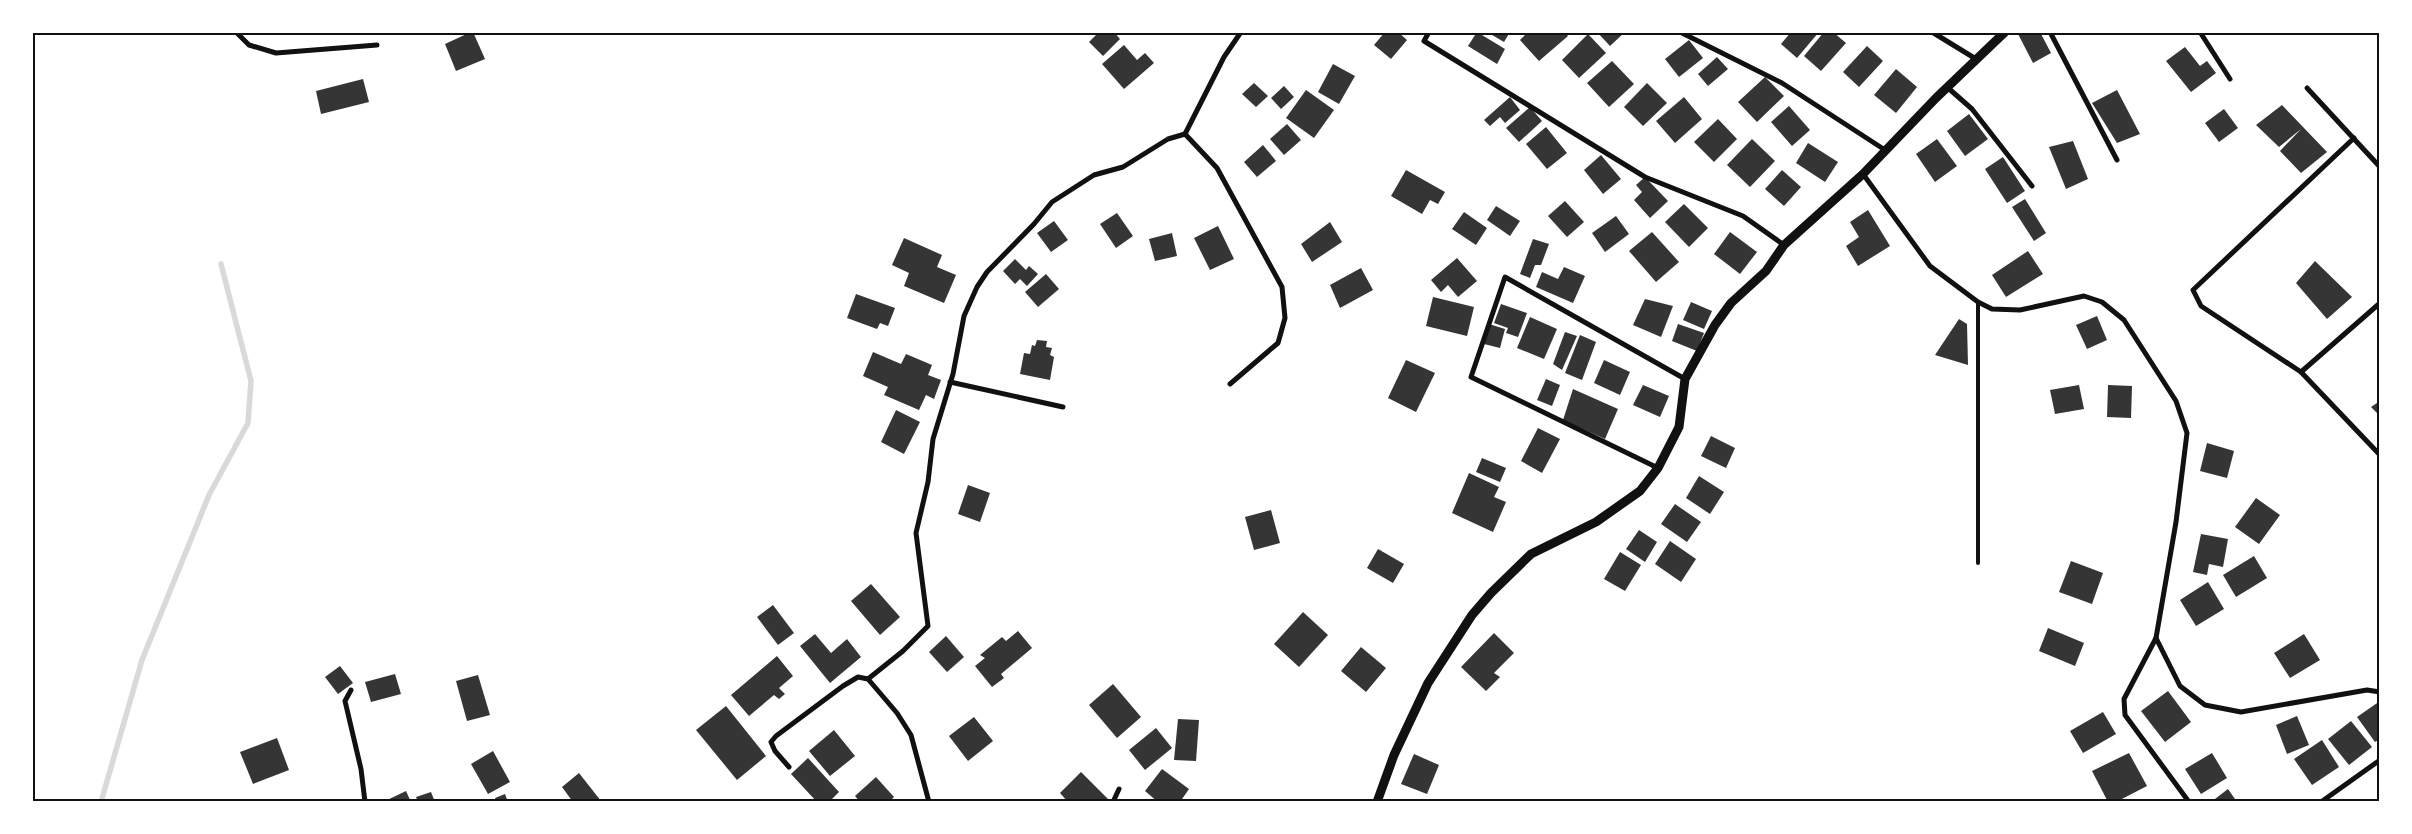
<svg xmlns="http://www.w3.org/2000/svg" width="2412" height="834" viewBox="0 0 2412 834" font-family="'Work Sans',sans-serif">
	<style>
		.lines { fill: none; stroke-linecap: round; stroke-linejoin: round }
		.stream { stroke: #d9d9d9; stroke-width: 5.5 }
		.building { fill: #353535 }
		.service { stroke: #111; stroke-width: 4 }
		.minor { stroke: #111; stroke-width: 5 }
		.tertiary { stroke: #111; stroke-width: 9 }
		.neatline { fill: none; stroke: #111; stroke-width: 2 }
	</style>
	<rect width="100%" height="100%" fill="#fff"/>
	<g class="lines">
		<polyline class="stream" points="101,802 142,660 209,495 248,423 251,381 221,264"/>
	</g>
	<g class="building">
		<polygon points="471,32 473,32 485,59 456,71 445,44"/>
		<polygon points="1099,32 1114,32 1120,39 1103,56 1089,42"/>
		<polygon points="1385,32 1398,32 1407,40 1391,59 1374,45"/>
		<polygon points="1477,32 1505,49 1497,64 1468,46"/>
		<polygon points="1487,32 1510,32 1504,42"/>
		<polygon points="1528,32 1565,32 1568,36 1539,61 1520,40"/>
		<polygon points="1597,32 1625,32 1610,46"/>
		<polygon points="1791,32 1819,32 1797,58 1781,44"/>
		<polygon points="1824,32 1833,32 1846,43 1821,71 1804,56"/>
		<polygon points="2017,32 2040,32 2051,53 2033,63"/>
		<polygon points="1588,34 1606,53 1579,78 1562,60"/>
		<polygon points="1689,40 1703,58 1679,77 1665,59"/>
		<polygon points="1124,45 1137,60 1145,53 1154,63 1124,89 1102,64"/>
		<polygon points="1867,46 1883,61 1859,87 1843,72"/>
		<polygon points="2185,47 2200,66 2207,61 2216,73 2191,92 2166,61"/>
		<polygon points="1717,57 1728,69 1708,86 1698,74"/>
		<polygon points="1612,61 1634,84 1609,107 1587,83"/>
		<polygon points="1333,64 1355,76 1339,104 1318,92"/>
		<polygon points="1896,69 1917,87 1896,113 1874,95"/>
		<polygon points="1765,77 1784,96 1757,122 1738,102"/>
		<polygon points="363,79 369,102 321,114 316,91"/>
		<polygon points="1254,83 1268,96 1256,107 1242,94"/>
		<polygon points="1647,83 1667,103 1643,126 1624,107"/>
		<polygon points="1284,86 1294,97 1281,109 1271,98"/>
		<polygon points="1306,90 1334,110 1314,138 1286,118"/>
		<polygon points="2117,90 2140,134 2117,143 2092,103"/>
		<polygon points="1510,97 1520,110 1505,123 1500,117 1490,126 1484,120"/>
		<polygon points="1684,97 1702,119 1675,143 1656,121"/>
		<polygon points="2282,105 2327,152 2301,173 2280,151 2301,129 2279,147 2256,125"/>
		<polygon points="1789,106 1810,130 1792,146 1771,122"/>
		<polygon points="1530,107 1542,121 1519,142 1506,128"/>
		<polygon points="2224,109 2238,128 2219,142 2205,123"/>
		<polygon points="1969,114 1988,139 1965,156 1947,131"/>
		<polygon points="1718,119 1737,139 1714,162 1694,142"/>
		<polygon points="1287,124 1301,140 1284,155 1270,139"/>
		<polygon points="1546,127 1567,153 1547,169 1526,144"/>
		<polygon points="1752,139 1775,161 1750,187 1727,165"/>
		<polygon points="1937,139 1957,166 1935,182 1916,154"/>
		<polygon points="2073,141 2088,179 2066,189 2049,147"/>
		<polygon points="1808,143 1838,162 1825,182 1796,163"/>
		<polygon points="1263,145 1276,161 1257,177 1244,162"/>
		<polygon points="1601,155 1621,179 1603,194 1584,170"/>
		<polygon points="2003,157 2025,191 2007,203 1985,169"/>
		<polygon points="1406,170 1445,192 1438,204 1430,200 1422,214 1391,196"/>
		<polygon points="1782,170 1801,187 1784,206 1765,189"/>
		<polygon points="1645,177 1668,201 1650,218 1634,200 1642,192 1636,185"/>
		<polygon points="2025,199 2046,233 2034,241 2012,207"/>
		<polygon points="1565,201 1584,222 1567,237 1548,216"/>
		<polygon points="1684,204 1708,228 1689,247 1665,222"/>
		<polygon points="1496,206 1520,221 1510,236 1487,220"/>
		<polygon points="1868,210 1890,246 1858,266 1846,246 1859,237 1850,222"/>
		<polygon points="1464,212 1487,228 1476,245 1452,229"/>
		<polygon points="1117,213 1133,236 1116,248 1100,224"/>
		<polygon points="1616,216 1629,234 1605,252 1592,233"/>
		<polygon points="1054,221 1068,240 1051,252 1037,233"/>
		<polygon points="1330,222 1342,242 1312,262 1301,244"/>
		<polygon points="1218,226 1234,259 1210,270 1194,238"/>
		<polygon points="1652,232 1679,262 1656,282 1629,251"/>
		<polygon points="1730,232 1757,252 1740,274 1714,254"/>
		<polygon points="1172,233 1177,256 1155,261 1149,239"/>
		<polygon points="904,238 942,255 937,267 956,275 944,303 904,286 909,273 892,265"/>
		<polygon points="1533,239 1549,244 1541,265 1535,265 1530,278 1520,274"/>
		<polygon points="2028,251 2043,274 2006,297 1992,275"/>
		<polygon points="1457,258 1477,281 1458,297 1448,285 1441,292 1431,280"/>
		<polygon points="1015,259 1026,270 1029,266 1038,274 1027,286 1020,279 1015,284 1003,271"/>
		<polygon points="2315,261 2352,297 2327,319 2296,283"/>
		<polygon points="1564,267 1585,276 1573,303 1536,287 1542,272 1558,279"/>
		<polygon points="1361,268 1373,290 1340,308 1330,285"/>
		<polygon points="1046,274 1059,289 1038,307 1025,292"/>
		<polygon points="856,294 895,308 888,326 880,323 877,329 847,318"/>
		<polygon points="1433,297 1474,307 1467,336 1426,326"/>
		<polygon points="1645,299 1673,306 1661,337 1633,325"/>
		<polygon points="1691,302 1712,311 1704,329 1683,320"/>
		<polygon points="1501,304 1527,313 1518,337 1506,333 1508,328 1494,323"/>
		<polygon points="2097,316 2107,340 2087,349 2076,325"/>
		<polygon points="1530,317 1557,329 1544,359 1517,348"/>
		<polygon points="1959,319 1967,324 1968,365 1935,355"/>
		<polygon points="1489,324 1505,329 1500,348 1484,344"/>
		<polygon points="1678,324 1704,333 1697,351 1672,341"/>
		<polygon points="1565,332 1577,336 1562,370 1553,364"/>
		<polygon points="1580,335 1596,342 1582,380 1565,373"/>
		<polygon points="1037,340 1047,341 1046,347 1052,348 1050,355 1054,357 1050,380 1020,374 1024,353 1030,354 1032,345 1035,346"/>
		<polygon points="873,352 901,364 906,354 932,365 928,375 941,380 934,399 926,395 919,410 884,395 888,387 863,376"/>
		<polygon points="1406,360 1435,373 1416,412 1388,398"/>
		<polygon points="1604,360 1630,372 1620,395 1594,383"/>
		<polygon points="1546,379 1560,385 1552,406 1537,400"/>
		<polygon points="1643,385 1669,396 1660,417 1633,405"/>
		<polygon points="2079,385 2084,409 2055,414 2050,390"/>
		<polygon points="2108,385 2132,386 2131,418 2107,417"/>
		<polygon points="1573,389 1618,409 1605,439 1563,420"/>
		<polygon points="2380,401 2380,416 2371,407"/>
		<polygon points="896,410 920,422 904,454 881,442"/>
		<polygon points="1538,428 1560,439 1542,473 1521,461"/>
		<polygon points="1711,436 1735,448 1726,468 1701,456"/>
		<polygon points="2207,443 2234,451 2227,478 2200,471"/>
		<polygon points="1482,458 1506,468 1500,482 1476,472"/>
		<polygon points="1469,473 1499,487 1494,497 1506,502 1493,532 1452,513"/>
		<polygon points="1699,476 1724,492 1710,514 1686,498"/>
		<polygon points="968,485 990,493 980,522 958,514"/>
		<polygon points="2256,498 2280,515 2259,544 2235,527"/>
		<polygon points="1675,504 1701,522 1687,542 1661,524"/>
		<polygon points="1271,510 1280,543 1254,550 1245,517"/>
		<polygon points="1639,530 1657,542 1645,562 1626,549"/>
		<polygon points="2201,534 2228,539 2223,567 2209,564 2207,575 2193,572"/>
		<polygon points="1670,541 1696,559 1681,582 1655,564"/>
		<polygon points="1378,549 1404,564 1393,583 1367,568"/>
		<polygon points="1620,552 1641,565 1625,591 1604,579"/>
		<polygon points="2254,556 2267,578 2236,597 2223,575"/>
		<polygon points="2071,561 2103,573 2092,604 2059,592"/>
		<polygon points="2208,582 2224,609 2196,626 2180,600"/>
		<polygon points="871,584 900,617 880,635 851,601"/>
		<polygon points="773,605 794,633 778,645 757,617"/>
		<polygon points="1303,612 1328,635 1299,667 1274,644"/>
		<polygon points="2048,628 2084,643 2075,666 2039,651"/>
		<polygon points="1018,631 1032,648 1001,674 1004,678 992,687 975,666 985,658 980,655 1002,637 1006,641"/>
		<polygon points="1494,633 1514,653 1494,673 1500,677 1486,691 1461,667"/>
		<polygon points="815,634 831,653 847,639 861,657 830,683 800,646"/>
		<polygon points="2304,634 2320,660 2290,678 2274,653"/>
		<polygon points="946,636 964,657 947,672 929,652"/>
		<polygon points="1361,647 1386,668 1366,692 1341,671"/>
		<polygon points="777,656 793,676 779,688 785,694 779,699 774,695 749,716 731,695"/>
		<polygon points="340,666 353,683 338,694 325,677"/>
		<polygon points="395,674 401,694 371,702 365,682"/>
		<polygon points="478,675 490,715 467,721 456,681"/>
		<polygon points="1113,684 1141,717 1117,738 1089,705"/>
		<polygon points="2168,691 2191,722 2165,742 2141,711"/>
		<polygon points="2380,701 2380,739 2375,742 2357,717"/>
		<polygon points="726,706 766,756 737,780 696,730"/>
		<polygon points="2103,712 2116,734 2083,753 2070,731"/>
		<polygon points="2297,716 2309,745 2287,754 2276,725"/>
		<polygon points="974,717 993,741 968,761 949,736"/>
		<polygon points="1178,719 1199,720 1196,761 1174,760"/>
		<polygon points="2351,721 2372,747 2349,765 2328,739"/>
		<polygon points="1156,728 1172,748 1145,770 1129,750"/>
		<polygon points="834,730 855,756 830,776 809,751"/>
		<polygon points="277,738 289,770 253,784 240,752"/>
		<polygon points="2322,740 2339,767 2312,785 2294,759"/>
		<polygon points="493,751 510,782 488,794 471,764"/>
		<polygon points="2129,753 2147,786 2116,802 2108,802 2092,771"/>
		<polygon points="2212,753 2227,778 2201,794 2185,769"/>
		<polygon points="1414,754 1439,765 1427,794 1401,784"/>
		<polygon points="808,758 839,792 829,802 817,802 791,774"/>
		<polygon points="1162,769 1189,789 1180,802 1158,802 1145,791"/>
		<polygon points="1081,772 1109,800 1107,802 1068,802 1060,793"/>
		<polygon points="579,773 601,801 600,802 573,802 562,787"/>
		<polygon points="876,777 894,797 889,802 860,802 855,796"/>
		<polygon points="2228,789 2237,802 2211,802"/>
		<polygon points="406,791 411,802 383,802"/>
		<polygon points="431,792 435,802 418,802 416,797"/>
		<polygon points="505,794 508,802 497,802 495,798"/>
	</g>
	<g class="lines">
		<polyline class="service" points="1978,302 1978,563"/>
		<g class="minor">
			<polyline points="236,32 249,45 276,53 377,45"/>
			<polyline points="1429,32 1424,41 1645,177 1743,216 1784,245"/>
			<polyline points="1680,32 1782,83 1885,150"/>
			<polyline points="1932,32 1976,59"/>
			<polyline points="2050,32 2117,160"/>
			<polyline points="2200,32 2230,79"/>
			<polyline points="1947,87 1972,109 2032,186"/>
			<polyline points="2307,88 2380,167"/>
			<polyline points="1185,134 1217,168 1282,287 1285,318 1278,343 1230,384"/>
			<polyline points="1185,134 1224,57 1241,32"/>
			<polyline points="2354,138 2193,290 2201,306 2301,372 2380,455"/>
			<polyline points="1863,174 1930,266 1978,302 1992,309 2020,310 2084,296 2102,302 2124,320 2176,401 2187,433 2176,522 2156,638 2124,699 2125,715 2189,802"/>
			<polyline points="2301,372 2380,303"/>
			<polyline points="950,382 1063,407"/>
			<polyline points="1658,468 1471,377 1505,277 1685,379"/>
			<polyline points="2156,638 2180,686 2205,705 2241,712 2367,690 2380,692"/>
			<polyline points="351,690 345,701 361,769 365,802"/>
			<polyline points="789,767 775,751 771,742 776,736 843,686 858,677 868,679"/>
			<polyline points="929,802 911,735 897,713 868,679 903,651 928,626 916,533 928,482 933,439 953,374 964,316 977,287 987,272 1034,224 1052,202 1094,175 1123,167 1168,139 1185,134"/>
			<polyline points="1113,802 1119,789"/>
			<polyline points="2321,802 2380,760"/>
		</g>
		<polyline class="tertiary" points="1377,802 1394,755 1428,683 1472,615 1491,593 1531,554 1596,522 1640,491 1658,468 1679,427 1685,379 1715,325 1731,303 1766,271 1784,245 1863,174 1936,98 2005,32"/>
	</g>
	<rect width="2412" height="834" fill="none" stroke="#ffffff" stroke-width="68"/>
	<rect x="34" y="34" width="2344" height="766" class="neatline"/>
</svg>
